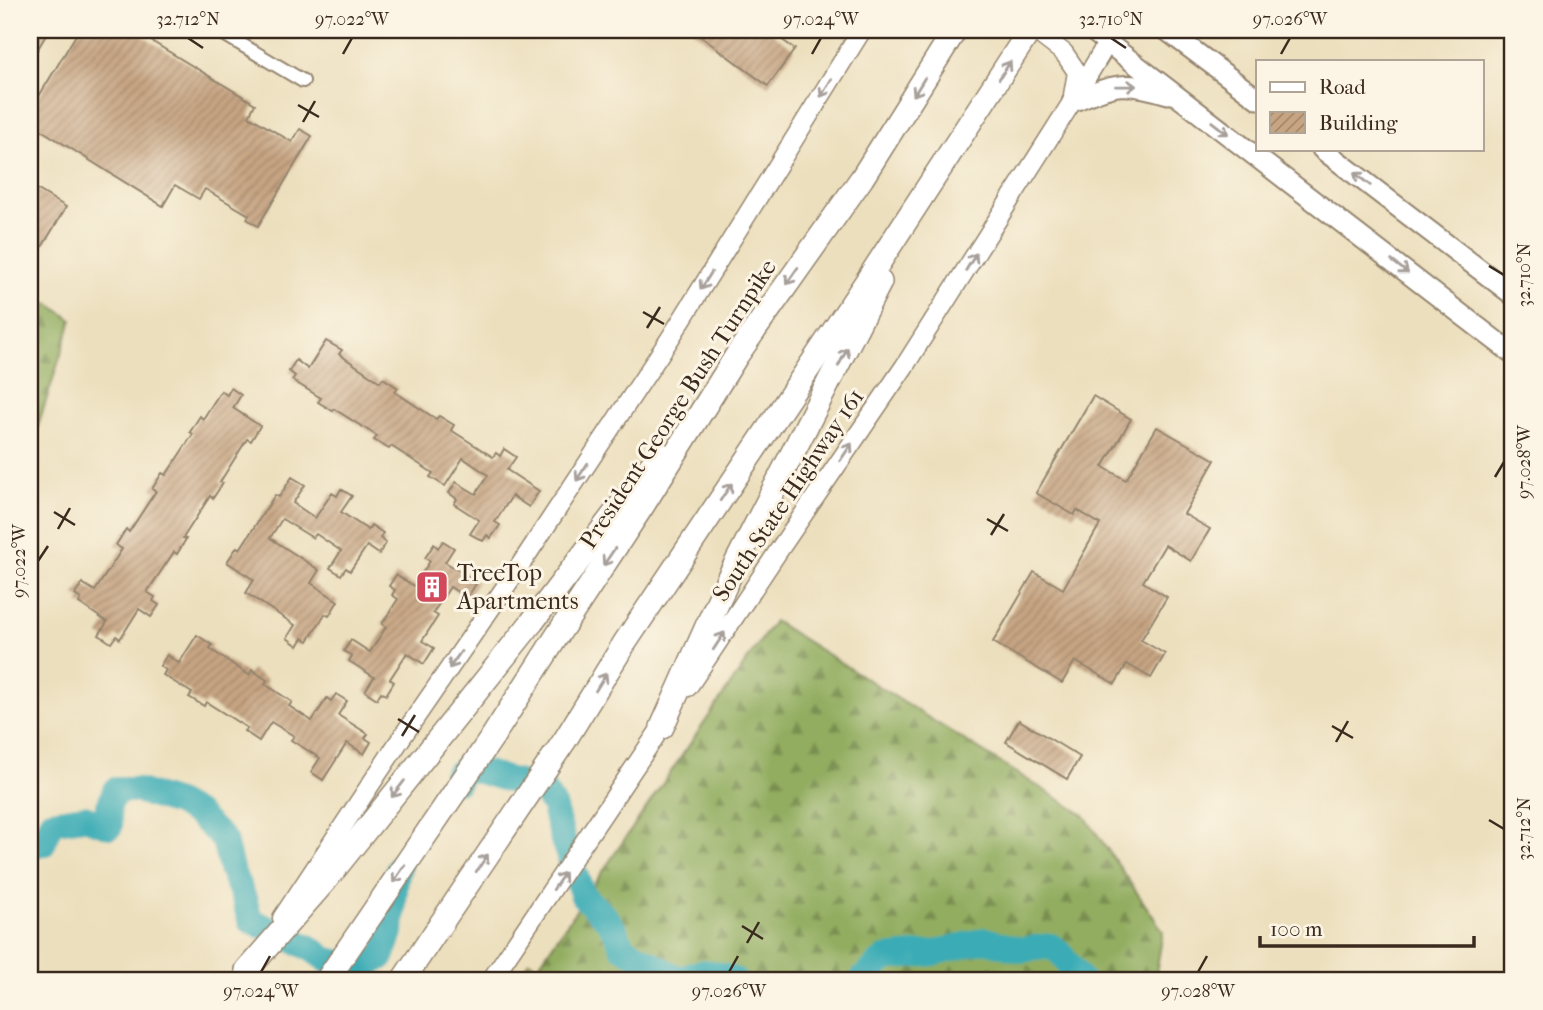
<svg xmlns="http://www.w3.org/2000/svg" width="1543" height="1010" viewBox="0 0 1543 1010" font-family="'IM FELL French Canon',serif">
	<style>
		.grass { fill: url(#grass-dots); stroke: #7a7a45; stroke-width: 2 }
		.forest { fill: url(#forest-firs); stroke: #666c3f; stroke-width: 2 }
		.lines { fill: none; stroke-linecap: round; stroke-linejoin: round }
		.river { stroke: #3bacb5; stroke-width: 26 }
		.building { fill: url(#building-hatch) }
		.minor-casing { stroke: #94846e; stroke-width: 16 }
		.secondary-casing { stroke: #94846e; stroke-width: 21 }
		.primary-casing { stroke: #94846e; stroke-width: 23 }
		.motorway-casing { stroke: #94846e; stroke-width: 26 }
		.minor { stroke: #fff; stroke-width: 12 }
		.secondary { stroke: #fff; stroke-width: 18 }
		.primary { stroke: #fff; stroke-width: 19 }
		.motorway { stroke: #fff; stroke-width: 23 }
		.oneway { stroke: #a79f9a }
		.ticks { fill: none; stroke: #3b2a1e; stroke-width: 2.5 }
		.labels { text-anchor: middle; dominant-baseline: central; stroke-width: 6; stroke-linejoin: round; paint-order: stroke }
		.street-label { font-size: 24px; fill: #3b2a1e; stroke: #fcf5e5 }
		.poi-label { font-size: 24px; fill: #3b2a1e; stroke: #fcf5e5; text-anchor: start }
		.neatline { fill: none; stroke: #3b2a1e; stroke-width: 2.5 }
		.ticks-label { font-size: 18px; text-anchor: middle; fill: #3b2a1e }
	</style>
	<defs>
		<pattern id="grass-dots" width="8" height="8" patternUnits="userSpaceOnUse" patternTransform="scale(1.75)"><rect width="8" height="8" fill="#b8c96c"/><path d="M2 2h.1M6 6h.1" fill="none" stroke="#97a358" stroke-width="1.8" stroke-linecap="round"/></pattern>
		<pattern id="forest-firs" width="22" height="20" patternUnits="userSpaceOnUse" patternTransform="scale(1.75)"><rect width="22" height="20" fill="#92ad60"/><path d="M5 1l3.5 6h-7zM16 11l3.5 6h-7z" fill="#788d4f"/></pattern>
		<pattern id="building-hatch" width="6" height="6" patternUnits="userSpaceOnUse" patternTransform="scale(1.75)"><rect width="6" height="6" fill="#c7a583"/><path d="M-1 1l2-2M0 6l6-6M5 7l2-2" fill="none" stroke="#a3876b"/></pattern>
	</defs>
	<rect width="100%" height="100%" fill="#fcf5e5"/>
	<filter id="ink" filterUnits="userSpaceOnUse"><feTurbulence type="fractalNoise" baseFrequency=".0143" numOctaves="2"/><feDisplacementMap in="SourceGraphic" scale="14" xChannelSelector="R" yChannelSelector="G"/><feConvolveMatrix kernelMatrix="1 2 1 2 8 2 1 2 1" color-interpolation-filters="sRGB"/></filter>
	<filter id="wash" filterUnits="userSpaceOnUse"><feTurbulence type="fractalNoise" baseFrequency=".00686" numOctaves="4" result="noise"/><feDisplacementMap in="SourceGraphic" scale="28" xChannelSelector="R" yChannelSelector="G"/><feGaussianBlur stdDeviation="1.57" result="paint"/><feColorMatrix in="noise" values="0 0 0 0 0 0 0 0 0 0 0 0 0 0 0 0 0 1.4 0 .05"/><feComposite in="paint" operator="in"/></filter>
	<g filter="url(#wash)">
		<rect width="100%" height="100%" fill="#ecdfbd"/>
		<polygon class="grass" points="529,961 562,980 516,980"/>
		<g class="forest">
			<polygon points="48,303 72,320 30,451 30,335"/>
			<polygon points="774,621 1084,815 1163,931 1155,980 562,980 538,966"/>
		</g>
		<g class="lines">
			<g class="river">
				<polyline points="458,781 456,775 466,767 526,785 540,785 553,805 563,840 583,896 605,917 616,932 622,947 681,980"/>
				<polyline points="30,838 43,844 51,822 84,817 110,826 108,809 115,790 135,790 177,803 198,815 224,840 231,869 244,898 250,920 310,948 327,960 363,968 382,957 391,932 396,879 399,867"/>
				<path d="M683 980C702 967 714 973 734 980"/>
				<polyline points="862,980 885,958 934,953 985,940 1021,950 1051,946 1060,953 1081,980"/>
			</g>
		</g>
		<g id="blocks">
			<g class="building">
				<polygon points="30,30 49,30 30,62"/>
				<polygon points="79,30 133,30 255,104 249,116 292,142 300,129 312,136 258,226 247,219 249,215 205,189 199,199 175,185 163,206 30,123 30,111"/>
				<polygon points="692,30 768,30 795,49 768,86"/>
				<polygon points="30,185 66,207 30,267"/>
				<polygon points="326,341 342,350 339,354 380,382 383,378 398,388 395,392 436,419 439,416 454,425 451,430 493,457 496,453 500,456 504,449 516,457 507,470 539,491 529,507 512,496 495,522 500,525 491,538 487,535 483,541 470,534 479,520 454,504 457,499 449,493 456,482 476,494 488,475 463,458 445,486 430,477 433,473 391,446 389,449 374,440 377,436 334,409 333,411 318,402 321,398 292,380 295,376 289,371 296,360 308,369"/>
				<polygon points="231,388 241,395 233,408 260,426 251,441 247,439 220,482 223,483 213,498 210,496 183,538 186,539 177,554 174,552 147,592 155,597 153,601 159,605 151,617 139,609 120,639 116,636 111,643 99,635 107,622 79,603 81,599 75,595 82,583 95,591 122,549 116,545 126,529 129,532 156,491 152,489 162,473 166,475 193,434 190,432 200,416 203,419 221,391 227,395"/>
				<polygon points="1093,396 1131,419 1103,467 1126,480 1157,427 1215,460 1184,514 1210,529 1191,561 1165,545 1143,582 1167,597 1141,640 1165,654 1151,678 1127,664 1115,684 1075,661 1062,683 993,642 1034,572 1063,589 1100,524 1077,510 1074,515 1036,493"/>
				<polygon points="292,477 305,485 293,503 315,518 332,493 337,496 341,489 352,496 341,512 368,530 371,525 383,533 380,538 386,543 379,554 367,546 350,571 346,568 341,575 330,568 341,551 316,534 313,538 282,519 270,538 319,570 311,583 338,601 329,616 325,614 308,641 303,638 298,646 287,638 295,625 246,593 254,580 227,562 237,547 240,549 275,495 279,497"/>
				<polygon points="443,541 454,548 445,562 477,582 467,598 450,587 433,613 438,616 422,641 434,648 424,664 407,653 390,679 394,682 386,695 381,692 377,699 365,691 374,677 349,661 352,656 344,651 351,640 370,652 386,627 382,624 398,599 392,595 395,590 389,586 396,575 414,586 430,561 425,558 434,544 438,548"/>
				<polygon points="197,635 212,645 210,649 249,675 252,670 267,680 265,684 292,702 289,706 312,721 327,698 331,701 336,694 347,701 338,715 368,734 365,738 371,742 364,754 347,743 323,780 311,772 320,758 291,740 294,736 271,722 259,741 244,731 247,728 206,702 204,706 189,697 192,693 163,675 166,670 160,666 167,655 179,663"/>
				<polygon points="1019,720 1080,757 1067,779 1006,742"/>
			</g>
		</g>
	</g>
	<g filter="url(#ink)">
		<use href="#blocks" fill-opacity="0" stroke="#94846e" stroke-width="2"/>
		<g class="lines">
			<defs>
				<polyline id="minor" points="217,30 303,81"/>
				<g id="secondary">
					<polyline points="1034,30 1064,53 1077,72 1073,95"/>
					<polyline points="688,687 779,550 904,367 1072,102 1115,30"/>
					<polyline points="282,918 404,734 515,573 671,337 862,30"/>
					<polyline points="491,980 669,716"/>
				</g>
				<g id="primary">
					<polyline points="1091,30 1513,354"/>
					<polyline points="1166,30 1258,99"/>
					<path d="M1072 102C1115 84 1123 80 1168 94"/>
					<polyline points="1322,149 1513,295"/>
				</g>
				<g id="motorway">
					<polyline points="662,727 729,577 880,282"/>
					<polyline points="247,970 325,881 532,622 660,454"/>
					<polyline points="327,980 493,736 555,639 643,505 737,355 862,178 955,30"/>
					<polyline points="403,980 565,740 624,644 865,284 1030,30"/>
				</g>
			</defs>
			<use href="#minor" class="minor-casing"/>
			<use href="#secondary" class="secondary-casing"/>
			<use href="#primary" class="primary-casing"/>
			<use href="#motorway" class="motorway-casing"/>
			<use href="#minor" class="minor"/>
			<use href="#secondary" class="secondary"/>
			<use href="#primary" class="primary"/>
			<use href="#motorway" class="motorway"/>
		</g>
		<defs><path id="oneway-shaft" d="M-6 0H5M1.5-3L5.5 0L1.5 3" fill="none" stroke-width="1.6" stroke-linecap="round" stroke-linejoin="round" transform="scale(1.75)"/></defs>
		<g class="oneway">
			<use href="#oneway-shaft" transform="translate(1005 70) rotate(-57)"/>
			<use href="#oneway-shaft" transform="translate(1126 86) rotate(-1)"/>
			<use href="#oneway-shaft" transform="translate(919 87) rotate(122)"/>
			<use href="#oneway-shaft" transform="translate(826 88) rotate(122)"/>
			<use href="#oneway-shaft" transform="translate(1220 128) rotate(38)"/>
			<use href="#oneway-shaft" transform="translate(1362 179) rotate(-142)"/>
			<use href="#oneway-shaft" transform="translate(971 262) rotate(-58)"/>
			<use href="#oneway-shaft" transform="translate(1400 267) rotate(38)"/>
			<use href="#oneway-shaft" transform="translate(792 276) rotate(125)"/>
			<use href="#oneway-shaft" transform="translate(706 281) rotate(122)"/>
			<use href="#oneway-shaft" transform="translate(843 357) rotate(-63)"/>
			<use href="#oneway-shaft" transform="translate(846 452) rotate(-56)"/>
			<use href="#oneway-shaft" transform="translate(582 472) rotate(123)"/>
			<use href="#oneway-shaft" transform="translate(726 492) rotate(-56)"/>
			<use href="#oneway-shaft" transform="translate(609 557) rotate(124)"/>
			<use href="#oneway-shaft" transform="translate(719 641) rotate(-57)"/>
			<use href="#oneway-shaft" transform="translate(455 660) rotate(125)"/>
			<use href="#oneway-shaft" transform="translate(601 682) rotate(-58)"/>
			<use href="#oneway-shaft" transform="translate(398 789) rotate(128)"/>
			<use href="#oneway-shaft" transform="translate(482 863) rotate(-56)"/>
			<use href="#oneway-shaft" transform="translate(399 874) rotate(124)"/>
			<use href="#oneway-shaft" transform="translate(559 881) rotate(-56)"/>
		</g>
	</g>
	<path class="ticks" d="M188 38 203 48M1111 38 1126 48M343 54 352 38M812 54 821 38M1281 54 1290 38M298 105 319 117M303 122 315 101M1489 266 1504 275M643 312 664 324M647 328 660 307M1495 477 1504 462M54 512 75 525M987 519 1008 531M58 529 70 508M991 535 1004 514M38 561 48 546M398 719 419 732M1332 726 1353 738M402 736 415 715M1336 742 1348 721M1489 820 1504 829M742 926 763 939M747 943 759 922M261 972 270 956M729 972 738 956M1198 972 1207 956"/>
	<defs>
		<symbol id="building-square" viewBox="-11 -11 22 22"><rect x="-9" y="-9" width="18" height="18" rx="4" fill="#d1495b" stroke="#fcf5e5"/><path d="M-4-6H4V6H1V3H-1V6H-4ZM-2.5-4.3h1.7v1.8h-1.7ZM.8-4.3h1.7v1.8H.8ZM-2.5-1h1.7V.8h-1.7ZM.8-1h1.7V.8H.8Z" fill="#fff"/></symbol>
	</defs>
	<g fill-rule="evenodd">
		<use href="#building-square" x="413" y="568" width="38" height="38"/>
	</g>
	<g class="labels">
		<g class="street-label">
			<text transform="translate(678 404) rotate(-57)">President George Bush Turnpike</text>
			<text transform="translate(788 495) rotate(-56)">South State Highway 161</text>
		</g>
		<g class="poi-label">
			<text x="457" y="573">TreeTop<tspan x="457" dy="28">Apartments</tspan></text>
		</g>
	</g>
	<rect width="1543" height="1010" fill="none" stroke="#fcf5e5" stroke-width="77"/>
	<rect x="1256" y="60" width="228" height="91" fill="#fcf5e5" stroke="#afa495" stroke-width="2"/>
	<rect x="1270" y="82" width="35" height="10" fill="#ffffff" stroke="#afa495" stroke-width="2"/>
	<text x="1319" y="94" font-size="21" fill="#3b2a1e">Road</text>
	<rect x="1270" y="112" width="35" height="21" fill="url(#building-hatch)" stroke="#afa495" stroke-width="2"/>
	<text x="1319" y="130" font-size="21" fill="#3b2a1e">Building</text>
	<path d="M1260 936v10h214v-10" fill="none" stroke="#3b2a1e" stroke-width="3.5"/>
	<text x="1270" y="936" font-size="21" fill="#3b2a1e" stroke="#fcf5e5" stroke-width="5" paint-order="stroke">100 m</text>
	<rect x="38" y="38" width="1466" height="934" class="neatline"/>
	<g class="ticks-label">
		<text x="188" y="25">32.712°N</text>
		<text x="352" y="25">97.022°W</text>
		<text x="821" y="25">97.024°W</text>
		<text x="1111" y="25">32.710°N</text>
		<text x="1290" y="25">97.026°W</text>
		<text transform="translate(1524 275) rotate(-90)" y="6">32.710°N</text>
		<text transform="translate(1524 462) rotate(-90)" y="6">97.028°W</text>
		<text transform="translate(19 561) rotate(-90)" y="6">97.022°W</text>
		<text transform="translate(1524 829) rotate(-90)" y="6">32.712°N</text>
		<text x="261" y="997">97.024°W</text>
		<text x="729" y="997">97.026°W</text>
		<text x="1198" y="997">97.028°W</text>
	</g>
</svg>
